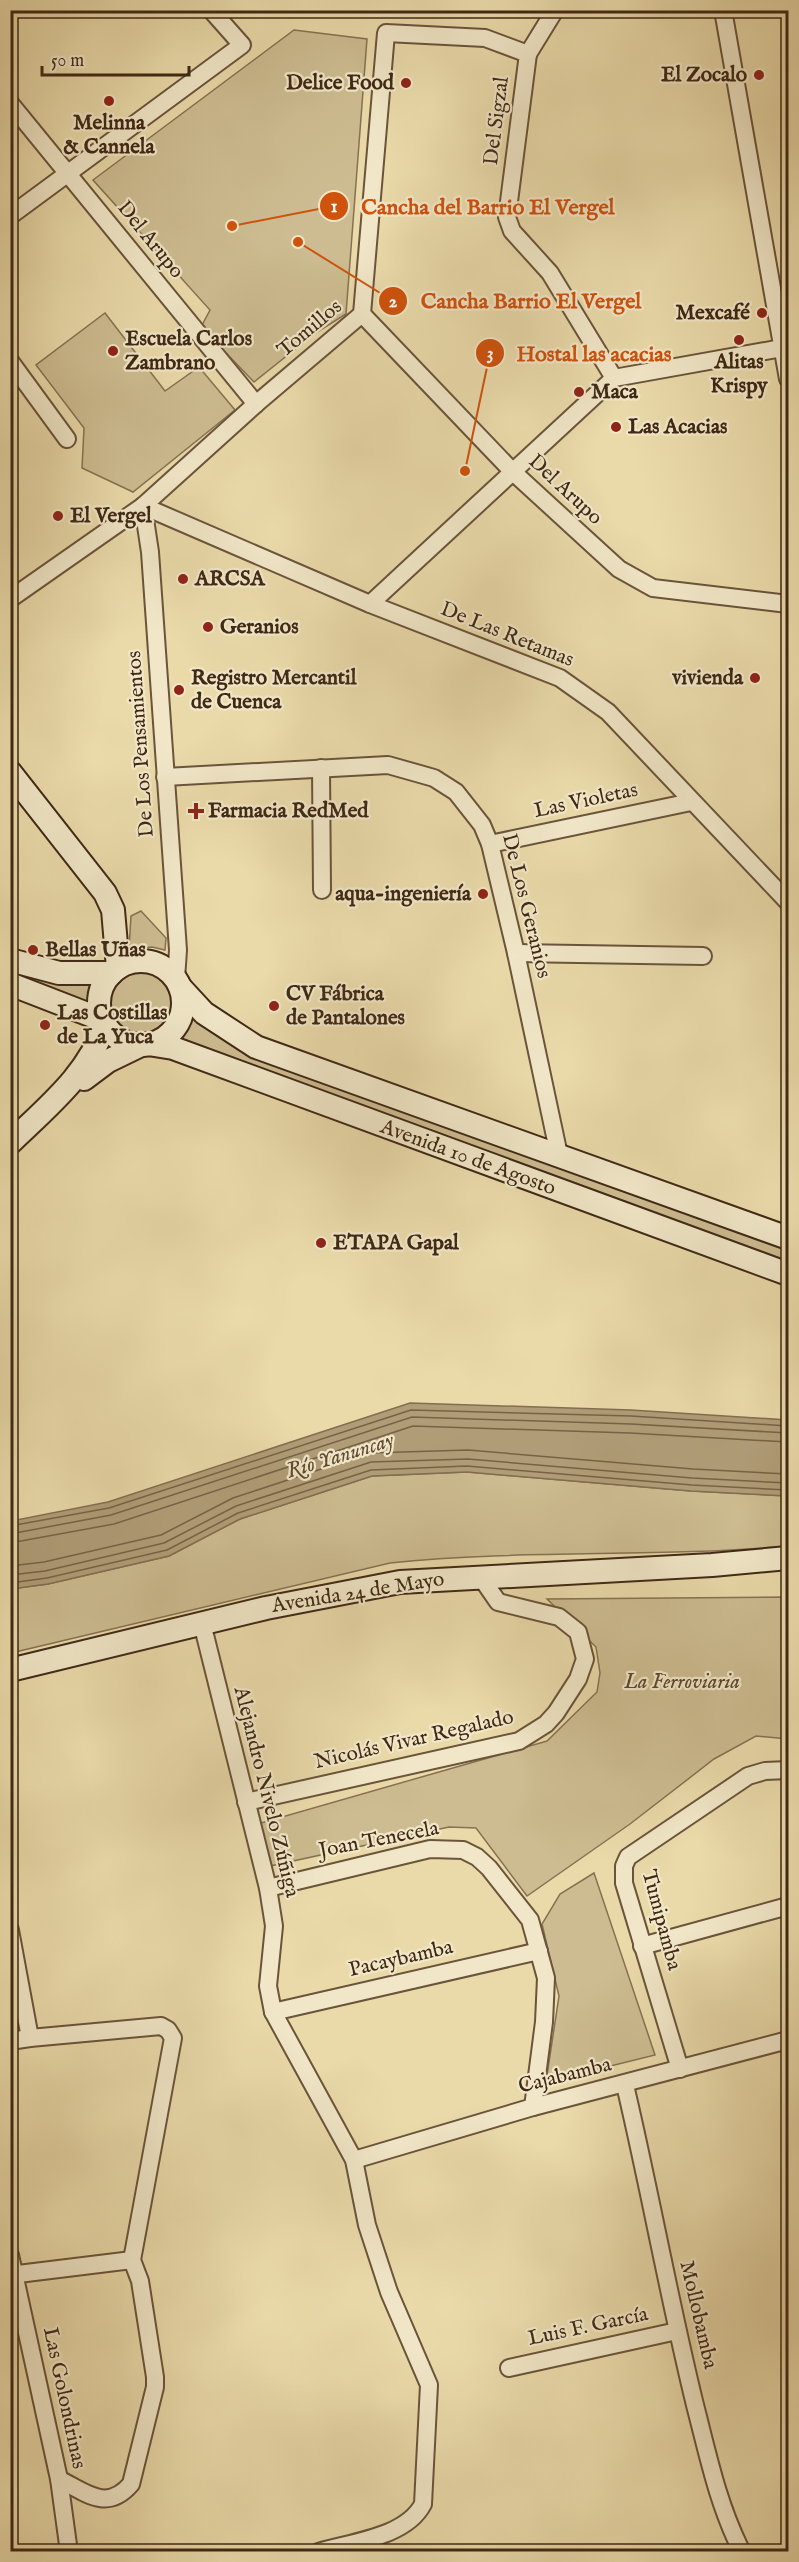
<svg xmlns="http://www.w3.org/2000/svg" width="799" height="2562" viewBox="0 0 799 2562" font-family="'IM FELL English',serif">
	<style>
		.green { fill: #cdbc91; stroke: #867253; stroke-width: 1.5 }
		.water { fill: #b09d77; stroke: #836e50; stroke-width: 1.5 }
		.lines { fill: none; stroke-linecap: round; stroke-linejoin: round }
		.shore { stroke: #786246; stroke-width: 1.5 }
		.street-casing { stroke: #6a543a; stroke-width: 20 }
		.secondary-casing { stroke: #3f2815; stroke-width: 26 }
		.street { stroke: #f1e7c8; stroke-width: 16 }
		.secondary { stroke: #f1e7c8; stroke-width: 22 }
		.poi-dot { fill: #8f2418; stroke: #f1e7c8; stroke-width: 2 }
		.labels { text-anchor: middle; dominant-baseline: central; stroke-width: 4.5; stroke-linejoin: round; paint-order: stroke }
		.poi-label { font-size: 21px; font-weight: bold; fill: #3f2815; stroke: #f1e7c8; text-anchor: start }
		.street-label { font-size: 21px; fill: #3f2815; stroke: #f1e7c8 }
		.park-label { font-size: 21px; font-style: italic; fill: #5b462e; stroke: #f1e7c8 }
		.water-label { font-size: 22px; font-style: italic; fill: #614b32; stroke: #f1e7c8 }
		.leader { fill: none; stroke: #cf520d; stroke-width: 2 }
		.callout-dot { fill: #cf520d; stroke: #f1e7c8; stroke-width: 2 }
		.mark-label { font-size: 18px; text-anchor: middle; font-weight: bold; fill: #fff }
		.callout-label { font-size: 22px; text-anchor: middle; font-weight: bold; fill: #cf520d; stroke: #f1e7c8; stroke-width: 4.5; stroke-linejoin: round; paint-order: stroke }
	</style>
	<rect width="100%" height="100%" fill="#eadaaa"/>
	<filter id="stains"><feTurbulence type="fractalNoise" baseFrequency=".00333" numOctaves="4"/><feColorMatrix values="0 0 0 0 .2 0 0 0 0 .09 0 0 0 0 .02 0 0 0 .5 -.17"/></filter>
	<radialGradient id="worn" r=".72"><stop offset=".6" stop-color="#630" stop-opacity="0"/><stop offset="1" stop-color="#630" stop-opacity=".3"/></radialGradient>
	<g class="green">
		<polygon points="294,30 367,39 346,314 314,334 254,382 201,327 210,310 93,180"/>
		<polygon points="105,313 165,391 199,367 235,410 133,492 82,468 84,428 36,365"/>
		<polygon points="141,911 166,938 165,950 152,947 129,949 131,916"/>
		<polygon points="10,960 106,980 100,995 100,1012 11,984"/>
		<circle cx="141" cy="1002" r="35"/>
		<polygon points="183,1000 256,1047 788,1238 788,1274 160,1040 178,1024"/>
		<path d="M467 1472 691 1491 788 1496V1546C656 1558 522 1549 390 1563L11 1653 10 1589 48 1584 169 1556 240 1519 372 1476Z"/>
		<polygon points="788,1597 788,1739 756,1736 714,1759 630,1824 527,1896 476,1828 449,1827 270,1866 261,1823 547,1741 597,1692 600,1673 596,1647 547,1599"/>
		<polygon points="594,1873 655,2055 546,2082 559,1996 542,1924 560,1894"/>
	</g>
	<polygon class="water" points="410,1403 631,1410 788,1420 788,1496 691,1491 467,1472 372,1476 240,1519 169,1556 48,1584 11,1589 11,1521 108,1502"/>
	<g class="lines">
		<g class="shore">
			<polyline points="10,1526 109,1508 411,1410 631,1416 788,1426"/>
			<polyline points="10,1534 111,1515 412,1417 631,1424 788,1433"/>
			<polyline points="10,1543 114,1524 413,1426 630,1433 788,1442"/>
			<polyline points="10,1566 44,1562 161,1535 233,1498 370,1453 468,1450 693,1469 788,1474"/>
			<polyline points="10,1575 45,1571 164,1543 236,1506 371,1462 468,1459 692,1478 788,1483"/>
			<polyline points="10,1583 47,1578 167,1550 238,1513 371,1470 467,1466 692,1485 788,1490"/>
		</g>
		<defs>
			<g id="street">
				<polyline points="723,10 788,379"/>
				<polyline points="528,54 555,10"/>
				<polyline points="10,103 256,404"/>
				<polyline points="10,216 242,45 211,10"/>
				<polyline points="362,314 513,472 619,569 653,588 788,604"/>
				<polyline points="10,361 67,439"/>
				<polyline points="143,506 370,604 560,678 608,712 788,902"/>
				<polyline points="143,506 150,552 178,950 176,979"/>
				<polyline points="10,599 143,506 256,404 362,314 386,33 485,38 528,54 507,217 512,231 550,273 614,378"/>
				<polyline points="370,604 614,378 782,348"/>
				<polyline points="321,768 322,890"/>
				<polyline points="165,777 388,765 434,778 456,792 482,825 490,844 516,953 559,1155"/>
				<polyline points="490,844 691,802"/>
				<polyline points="516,953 703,956"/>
				<path d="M202 1623 268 1888 274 1926 268 1986 273 2012 354 2160 367 2225 389 2292 429 2385 423 2504C406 2537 352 2542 318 2552"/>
				<polyline points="246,1802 519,1741 546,1724 556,1713 578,1679 585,1659 578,1632 559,1617 498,1602 480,1576"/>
				<polyline points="268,1888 430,1849 463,1850 477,1857 489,1868 530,1920 546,1978 544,2022 533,2107"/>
				<polyline points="10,1930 30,2038 10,2041"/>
				<polyline points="642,1946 788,1906"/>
				<polyline points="273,2012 539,1951"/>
				<path d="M30 2038 161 2026 168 2030 173 2038 132 2260 140 2281 155 2377V2387L131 2484C107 2512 86 2493 59 2479"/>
				<polyline points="680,2069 624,1883 624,1866 628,1857 748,1776 765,1771 788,1770"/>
				<path d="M625 2085C650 2191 669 2299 695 2405 708 2455 718 2505 742 2552"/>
				<polyline points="354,2160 533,2107 788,2040"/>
				<polyline points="10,2255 59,2479 69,2552"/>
				<polyline points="10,2275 132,2260"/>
				<polyline points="509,2368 677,2331"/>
			</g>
			<g id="secondary">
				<polyline points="10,772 105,893 113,910 118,968"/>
				<polyline points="10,960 59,973 112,973"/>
				<circle cx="141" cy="1003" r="42"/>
				<polyline points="10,984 103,1020"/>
				<polyline points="180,987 204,1013 256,1047 788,1238"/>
				<polyline points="148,1044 173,1048 788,1274"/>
				<polyline points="84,1079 108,1061 141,1045"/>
				<path d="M10 1143C47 1107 89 1074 105 1024"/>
				<polyline points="10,1670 266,1608 400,1582 712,1565 788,1558"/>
			</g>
		</defs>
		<use href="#street" class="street-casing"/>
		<use href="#secondary" class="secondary-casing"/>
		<use href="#street" class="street"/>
		<use href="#secondary" class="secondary"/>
	</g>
	<g class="poi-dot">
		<circle cx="759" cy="75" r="6"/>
		<circle cx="406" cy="83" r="6"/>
		<circle cx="109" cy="101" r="6"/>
		<circle cx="762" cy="313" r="6"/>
		<circle cx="739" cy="340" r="6"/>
		<circle cx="113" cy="351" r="6"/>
		<circle cx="579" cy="392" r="6"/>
		<circle cx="616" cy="427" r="6"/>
		<circle cx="58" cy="516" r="6"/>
		<circle cx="183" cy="579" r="6"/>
		<circle cx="208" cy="627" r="6"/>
		<circle cx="755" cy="678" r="6"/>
		<circle cx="179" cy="690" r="6"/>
		<path d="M193 802h6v6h6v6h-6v6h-6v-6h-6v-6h6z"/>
		<circle cx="483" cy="894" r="6"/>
		<circle cx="33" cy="950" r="6"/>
		<circle cx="274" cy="1006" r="6"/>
		<circle cx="45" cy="1025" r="6"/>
		<circle cx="321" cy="1243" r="6"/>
	</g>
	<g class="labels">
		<g class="poi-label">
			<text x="747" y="75" text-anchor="end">El Zocalo</text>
			<text x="394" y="83" text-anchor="end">Delice Food</text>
			<text x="109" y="123" text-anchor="middle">Melinna<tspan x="109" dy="24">&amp; Cannela</tspan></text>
			<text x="750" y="313" text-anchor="end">Mexcafé</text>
			<text x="125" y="339">Escuela Carlos<tspan x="125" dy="24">Zambrano</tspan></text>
			<text x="739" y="362" text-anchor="middle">Alitas<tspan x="739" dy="24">Krispy</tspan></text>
			<text x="591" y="392">Maca</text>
			<text x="628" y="427">Las Acacias</text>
			<text x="70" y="516">El Vergel</text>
			<text x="195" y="579">ARCSA</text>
			<text x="220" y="627">Geranios</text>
			<text x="191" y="678">Registro Mercantil<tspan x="191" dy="24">de Cuenca</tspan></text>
			<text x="743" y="678" text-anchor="end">vivienda</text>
			<text x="208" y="811">Farmacia RedMed</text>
			<text x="471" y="894" text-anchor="end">aqua-ingeniería</text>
			<text x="45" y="950">Bellas Uñas</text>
			<text x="286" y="994">CV Fábrica<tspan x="286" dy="24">de Pantalones</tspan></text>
			<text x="57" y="1013">Las Costillas<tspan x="57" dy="24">de La Yuca</tspan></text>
			<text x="333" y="1243">ETAPA Gapal</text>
		</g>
		<g class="street-label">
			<text transform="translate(497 121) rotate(-83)">Del Sigzal</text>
			<text transform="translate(150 240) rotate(51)">Del Arupo</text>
			<text transform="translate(310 329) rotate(-40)">Tomillos</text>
			<text transform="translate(565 490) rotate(43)">Del Arupo</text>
			<text transform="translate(507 635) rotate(22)">De Las Retamas</text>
			<text transform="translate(141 744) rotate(-94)">De Los Pensamientos</text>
			<text transform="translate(586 801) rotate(-12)">Las Violetas</text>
			<text transform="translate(526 906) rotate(76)">De Los Geranios</text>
			<text transform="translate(468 1158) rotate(20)">Avenida 10 de Agosto</text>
			<text transform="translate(358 1593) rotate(-9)">Avenida 24 de Mayo</text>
			<text transform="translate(414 1740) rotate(-13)">Nicolás Vivar Regalado</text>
			<text transform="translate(266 1792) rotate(76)">Alejandro Nivelo Zúñiga</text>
			<text transform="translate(379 1840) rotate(-11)">Joan Tenecela</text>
			<text transform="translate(661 1920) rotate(75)">Tumipamba</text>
			<text transform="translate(401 1959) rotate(-13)">Pacaybamba</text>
			<text transform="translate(565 2076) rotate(-14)">Cajabamba</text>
			<text transform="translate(698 2315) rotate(77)">Mollobamba</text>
			<text transform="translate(588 2327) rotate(-12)">Luis F. García</text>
			<text transform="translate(64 2398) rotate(78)">Las Golondrinas</text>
		</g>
		<g class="park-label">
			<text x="682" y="1682">La Ferroviaria</text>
		</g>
		<g class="water-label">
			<text transform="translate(340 1456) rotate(-17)">Río Yanuncay</text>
		</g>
	</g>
	<path class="leader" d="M232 226L334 206M298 242L393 301M465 471L490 353"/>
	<g class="callout-dot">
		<circle cx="232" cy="226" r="6"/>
		<circle cx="298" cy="242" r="6"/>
		<circle cx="465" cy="471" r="6"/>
		<circle cx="334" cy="206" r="15"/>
		<circle cx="393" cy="301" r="15"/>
		<circle cx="490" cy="353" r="15"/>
	</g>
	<g class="mark-label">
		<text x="334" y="212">1</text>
		<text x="393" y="307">2</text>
		<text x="490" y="359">3</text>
	</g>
	<g class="callout-label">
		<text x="488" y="214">Cancha del Barrio El Vergel</text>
		<text x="531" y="308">Cancha Barrio El Vergel</text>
		<text x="594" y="361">Hostal las acacias</text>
	</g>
	<rect width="799" height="2562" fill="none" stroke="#eadaaa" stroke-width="36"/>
	<rect x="12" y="12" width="775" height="2538" fill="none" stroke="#3f2815" stroke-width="3"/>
	<rect x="18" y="18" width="763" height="2526" fill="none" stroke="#3f2815" stroke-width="1.5"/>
	<path d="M42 66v9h147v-9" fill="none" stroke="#3f2815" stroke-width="3"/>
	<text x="51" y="66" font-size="18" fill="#3f2815" stroke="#f1e7c8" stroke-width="4.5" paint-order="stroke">50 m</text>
	<rect width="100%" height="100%" filter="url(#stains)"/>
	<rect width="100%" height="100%" fill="url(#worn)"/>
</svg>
